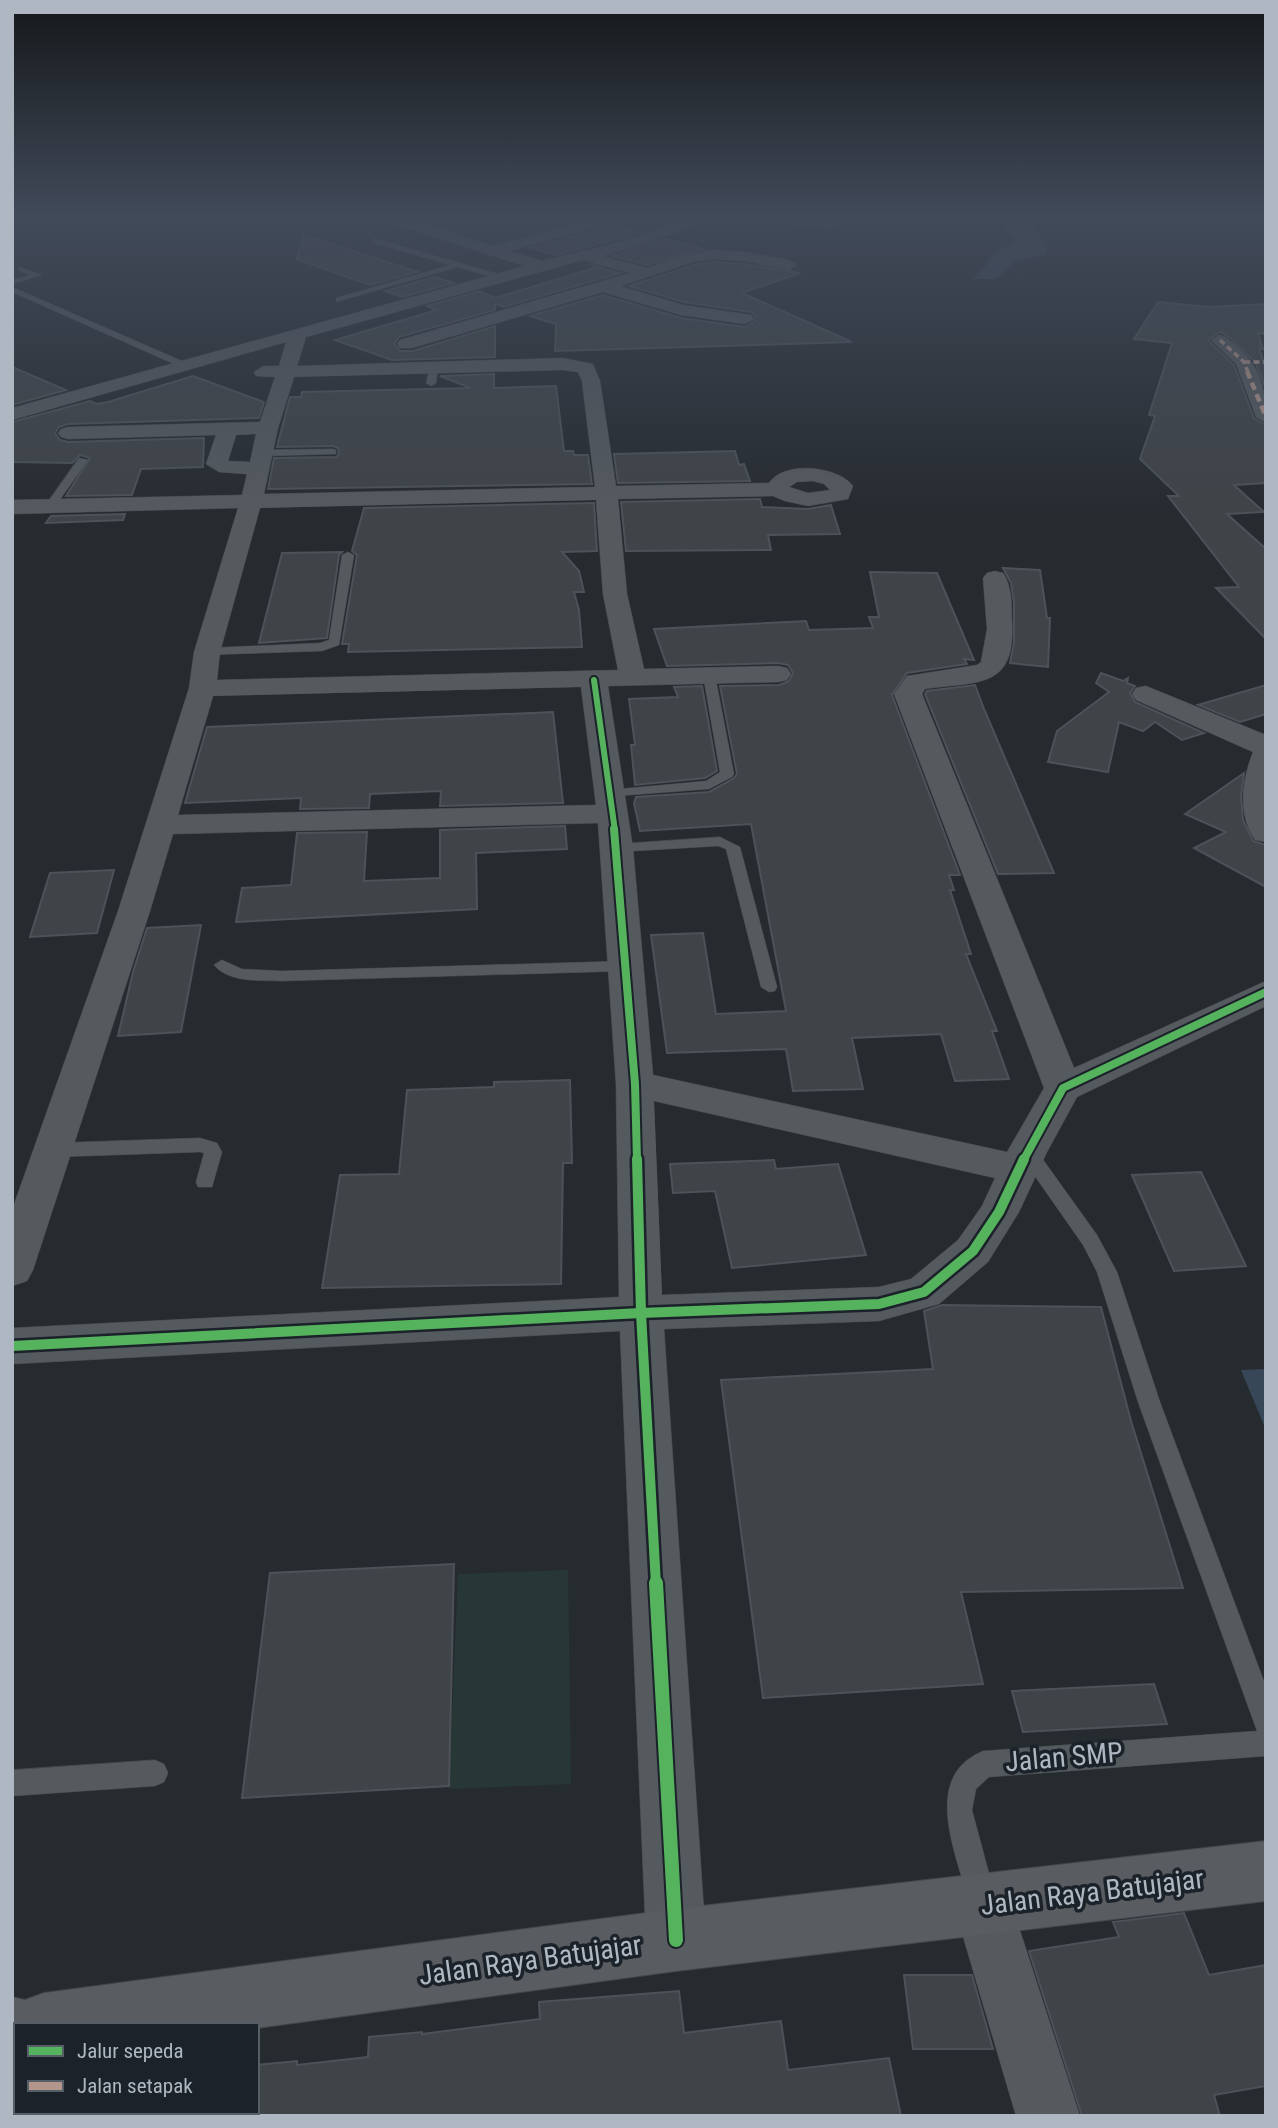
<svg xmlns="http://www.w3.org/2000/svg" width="1278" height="2128" viewBox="0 0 1278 2128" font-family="'Roboto Condensed',sans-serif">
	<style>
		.green { fill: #273736 }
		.water { fill: #374758 }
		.building { fill: #3f4448; stroke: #4d5258; stroke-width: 2 }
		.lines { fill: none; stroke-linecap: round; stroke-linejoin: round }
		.service-casing { stroke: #44474b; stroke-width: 1 }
		.minor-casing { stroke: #44474b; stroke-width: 1 }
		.trunk-casing { stroke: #42474c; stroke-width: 2 }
		.service { fill: #555a5f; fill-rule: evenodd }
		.minor { fill: #555a5f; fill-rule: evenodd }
		.trunk { fill: #595c60; fill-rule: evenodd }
		.quiet-far1 { stroke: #b2968c; stroke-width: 3.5; stroke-dasharray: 6 3.5; stroke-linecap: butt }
		.quiet { stroke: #b2968c; stroke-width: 4.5; stroke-dasharray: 8 4.5; stroke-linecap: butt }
		.cycleway-far3-casing { stroke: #1b222a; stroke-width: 10 }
		.cycleway-far2-casing { stroke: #1b222a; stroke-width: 12 }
		.cycleway-far1-casing { stroke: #1b222a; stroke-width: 15 }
		.cycleway-casing { stroke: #1b222a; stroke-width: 18 }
		.cycleway-far3 { stroke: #56b35d; stroke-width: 6 }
		.cycleway-far2 { stroke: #56b35d; stroke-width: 8 }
		.cycleway-far1 { stroke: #56b35d; stroke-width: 10 }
		.cycleway { stroke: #56b35d; stroke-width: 14 }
		.labels { text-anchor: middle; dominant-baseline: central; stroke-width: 7; stroke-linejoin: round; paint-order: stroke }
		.near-street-label { font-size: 28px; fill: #afb8c2; stroke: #1b222a }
	</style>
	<rect width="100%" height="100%" fill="#262b30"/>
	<polygon class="green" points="568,1570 571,1784 449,1789 458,1574"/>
	<g class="water">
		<polygon points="988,215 1029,215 1047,251 1043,255 1016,261 995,279 973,279 986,265 994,252 1016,243 999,223"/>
		<polygon points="1266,1369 1266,1430 1241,1370"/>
	</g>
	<g class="building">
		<polygon points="611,226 639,233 556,255 530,248"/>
		<polygon points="304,235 418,272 370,285 296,259"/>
		<polygon points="665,239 704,249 647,265 612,256"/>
		<polygon points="712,262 745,264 800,273 742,293 852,342 555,351 556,324 530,316 603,295 681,318 745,327 755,321 756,317 751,312 684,302 629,286 694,265"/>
		<polygon points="591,265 620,273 504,307 495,304 495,310 399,337 394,344 400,351 413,351 495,326 495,357 392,360 335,340 437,310 427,306 480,291 495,298 598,267"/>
		<polygon points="434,277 454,283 402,297 385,291"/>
		<polygon points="1158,302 1208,307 1266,304 1266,334 1258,333 1263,349 1259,348 1266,369 1266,389 1255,362 1233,340 1221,332 1208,340 1234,365 1254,418 1266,425 1266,483 1234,485 1264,512 1227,514 1266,549 1266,639 1216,588 1239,587 1168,496 1179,496 1140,459 1155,416 1149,415 1172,343 1134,339"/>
		<polygon points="12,367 66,390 12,405"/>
		<polygon points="494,374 494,388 556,386 564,451 573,451 574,455 588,455 592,484 268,489 274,458 336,457 339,454 338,448 333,446 277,447 290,397 301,397 302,392 471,388 440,376"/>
		<polygon points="193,376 264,402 259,418 68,424 59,427 55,433 60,440 68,442 204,438 203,467 141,469 132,495 66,496 90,458 80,455 72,463 12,462 12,422 90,401 97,404 108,402"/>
		<polygon points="735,451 739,465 744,464 750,481 618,483 614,454"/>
		<polygon points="760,499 762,507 808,509 831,505 840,534 768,535 771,550 626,551 621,502"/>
		<polygon points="594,503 597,551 562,552 579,571 584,592 574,592 579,610 582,647 348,652 349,644 342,644 357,555 352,551 364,508"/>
		<polygon points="125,514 123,520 46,523 51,516"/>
		<polygon points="342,552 339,555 327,638 259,643 282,553"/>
		<polygon points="1003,568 1040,570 1047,618 1050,618 1048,667 1010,663 1014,643 1014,603 1011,583"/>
		<polygon points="870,572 937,573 974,660 964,659 967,664 907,673 892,695 960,875 949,875 954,890 950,890 971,954 966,954 997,1031 992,1031 1009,1079 955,1081 941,1034 852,1038 863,1089 793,1091 786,1049 667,1053 651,935 703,933 716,1014 786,1011 751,824 640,831 634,803 636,797 709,792 733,779 737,774 720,686 779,685 789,681 793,673 788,665 778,663 667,666 654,629 806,621 809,630 873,628 869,617 879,617"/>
		<polygon points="1101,673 1123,681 1128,678 1127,683 1135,686 1130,693 1135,702 1204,733 1182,740 1155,722 1143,731 1119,722 1108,772 1048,762 1057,731 1109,692 1096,683"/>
		<polygon points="975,685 984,709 1054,873 998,874 925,694 927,691"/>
		<polygon points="1266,685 1266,714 1240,722 1198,705"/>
		<polygon points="702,686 717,771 705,778 635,785 631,745 635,745 629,699 678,697 674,687"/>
		<polygon points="553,712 563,803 440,806 441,791 370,794 369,808 300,809 301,798 185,803 207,727"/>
		<polygon points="1244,773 1241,797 1243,820 1253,841 1266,845 1266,887 1194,848 1226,832 1185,814"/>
		<polygon points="565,826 567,849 476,853 477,909 236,922 242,888 291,885 297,833 367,832 364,881 440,878 440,830"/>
		<polygon points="114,870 97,933 30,937 50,873"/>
		<polygon points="201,925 181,1032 118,1036 133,972 147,928"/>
		<polygon points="570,1080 572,1163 563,1163 561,1284 322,1288 340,1175 399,1174 407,1090 494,1087 494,1082"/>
		<polygon points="774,1160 776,1169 838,1164 866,1255 732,1268 715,1191 673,1193 670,1164"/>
		<polygon points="1201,1172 1246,1266 1174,1271 1132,1175"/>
		<polygon points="942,1305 1101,1307 1131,1421 1183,1588 961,1592 983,1684 763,1698 721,1380 933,1369 924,1311"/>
		<polygon points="454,1564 449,1786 242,1798 270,1573"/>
		<polygon points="1154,1684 1167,1724 1023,1732 1012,1691"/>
		<polygon points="1184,1913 1209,1975 1266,1965 1266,2086 1214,2095 1220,2116 1082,2116 1029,1951 1119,1937 1113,1922"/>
		<polygon points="904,1975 972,1975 993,2049 913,2049"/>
		<polygon points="679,1991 684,2033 781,2021 788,2070 889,2058 901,2116 257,2116 257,2065 297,2061 297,2065 368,2057 369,2037 422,2032 422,2034 540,2019 539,2002"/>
	</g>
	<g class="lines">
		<defs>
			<g id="service">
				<polygon points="295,215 305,215 321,221 318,223"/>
				<polygon points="374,238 502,275 503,277 499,279 458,267 336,302 336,298 450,265 371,242"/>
				<polygon points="19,267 42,275 12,284 12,280 30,275 19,271"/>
				<polygon points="12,287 189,364 190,366 183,368 12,292"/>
				<polygon points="434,364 438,367 436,383 431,386 426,383 430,367"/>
				<polygon points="333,449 336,450 336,454 263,456 258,453 263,450"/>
				<polygon points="79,458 88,460 54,508 46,508 45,506"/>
				<polygon points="348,552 354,555 339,645 322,651 203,655 203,649 207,648 320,643 329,640 342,555"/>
				<polygon points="709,671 715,675 734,774 732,777 709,789 603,797 603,791 608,790 706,781 720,772 703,675"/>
				<polygon points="720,837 740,847 777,987 775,991 769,992 761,987 726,849 718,846 617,852 610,848 617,844"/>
				<path d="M222 960 242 969 281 971 626 961 634 966 626 971 281 981C259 980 229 983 214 965Z"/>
				<polygon points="200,1138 217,1143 222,1152 212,1187 198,1187 196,1182 204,1153 200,1152 54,1157 47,1155 45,1150 47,1145 54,1143"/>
				<path d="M1027 1145 1034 1147 1097 1235 1117 1272 1160 1402 1266 1687V1756L989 1777 976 1789 972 1810 995 1896 991 1906 981 1910 971 1906 967 1896C955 1850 922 1776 983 1751L1257 1731 1138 1402 1097 1272 1083 1245 1018 1152 1020 1147Z"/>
				<polygon points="155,1760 164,1764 168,1773 164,1782 155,1786 12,1796 12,1770"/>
			</g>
			<g id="minor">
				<path d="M374 215H396L493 246 608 215H631L629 218 509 251 542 261 624 241 698 215H719L717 218 634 247 602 256 647 268 682 256 712 250 745 252 789 260 797 265 789 270 745 261 712 259 693 262 620 286 683 305 751 315 754 319 745 324 681 315 603 292 412 348H400L397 344 400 340 630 273 583 260 306 337 297 366 562 358 593 364 600 381 616 486 769 483C784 460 838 466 853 486L848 499 808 506 785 501 773 496 618 499 627 594 644 669 778 666 787 668 791 674 787 680 778 682 608 686 633 848 653 1075 1007 1152 1044 1088 894 694 907 676 977 665 981 662 987 629 983 578 987 573 995 571 1003 573C1012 585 1012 607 1012 621 1016 690 978 681 925 689L922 694 1074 1068 1266 981V1006L1077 1097 1047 1152 1019 1212 988 1262 939 1304 879 1321 664 1329 706 1940 697 1961 676 1970 655 1961 646 1940 620 1331 12 1364V1328L619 1297 616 1084 598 823 173 834 150 911 33 1270 27 1281 12 1286V1210L118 911 189 688 194 652 238 508 12 514V500L242 495 247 474 219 472 206 464 216 435 68 439 61 437 58 433 61 429 68 427 260 422 275 377 256 376 254 372 263 366H279L286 342 12 420V408L524 266 376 218ZM562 370 578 372 582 381 595 487 264 494 278 428 294 377ZM256 434 250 462 228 461 236 435ZM813 481 824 484 830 490 808 493 789 487 797 482ZM596 500 603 594 618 670 217 680 220 652 260 508ZM581 687 596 805 178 815 213 696ZM654 1101 995 1178 982 1206 958 1240 911 1279 879 1287 662 1295Z"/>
				<path d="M739 215C759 215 826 213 838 224L831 228 746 219Z"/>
				<path d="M1220 335C1228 337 1232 342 1238 347 1262 368 1266 392 1266 423L1256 417 1236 364 1211 340Z"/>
				<path d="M1146 686 1266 735V842L1255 840C1237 814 1242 780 1253 752L1136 700 1132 694 1136 688Z"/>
				<polygon points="983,1877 1004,1885 1012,1906 1080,2116 1016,2116 954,1906 962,1885"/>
			</g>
			<polygon id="trunk" points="1266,1841 1266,1901 676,1971 257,2028 257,2025 16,2025 16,2061 12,2061 12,1997 25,2000 44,1993 676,1909"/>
		</defs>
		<use href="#service" class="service-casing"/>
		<use href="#minor" class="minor-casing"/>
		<use href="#trunk" class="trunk-casing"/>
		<use href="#service" class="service"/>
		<use href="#minor" class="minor"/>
		<use href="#trunk" class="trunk"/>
		<g class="quiet-far1">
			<polyline points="1220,340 1244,362 1248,372"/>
			<polyline points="1244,362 1266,362"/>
		</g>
		<polyline class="quiet" points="1247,371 1266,417"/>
		<defs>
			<polyline id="cycleway-far3" points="594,680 615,831"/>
			<g id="cycleway-far2">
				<polyline points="614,829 635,1084 637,1161"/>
				<polyline points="1023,1161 1063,1088 1266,992"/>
			</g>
			<g id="cycleway-far1">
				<polyline points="637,1159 641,1313 656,1585"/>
				<polyline points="12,1346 641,1313 879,1304 924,1292 973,1251 999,1212 1024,1159"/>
			</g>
			<polyline id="cycleway" points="656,1583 676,1940"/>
		</defs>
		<use href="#cycleway-far3" class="cycleway-far3-casing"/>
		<use href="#cycleway-far2" class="cycleway-far2-casing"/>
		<use href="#cycleway-far1" class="cycleway-far1-casing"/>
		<use href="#cycleway" class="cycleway-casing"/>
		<use href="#cycleway-far3" class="cycleway-far3"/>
		<use href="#cycleway-far2" class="cycleway-far2"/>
		<use href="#cycleway-far1" class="cycleway-far1"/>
		<use href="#cycleway" class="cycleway"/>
	</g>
	<linearGradient id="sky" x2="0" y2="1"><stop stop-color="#15181a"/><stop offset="0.42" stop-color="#414a59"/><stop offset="1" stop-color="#414a59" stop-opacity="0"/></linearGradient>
	<rect width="1278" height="513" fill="url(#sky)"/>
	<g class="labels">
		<g class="near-street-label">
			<text transform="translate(1064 1757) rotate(-5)">Jalan SMP</text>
			<text transform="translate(1092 1892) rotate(-7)">Jalan Raya Batujajar</text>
			<text transform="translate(530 1960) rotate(-8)">Jalan Raya Batujajar</text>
		</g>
	</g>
	<rect width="1278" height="2128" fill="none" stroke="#afb8c2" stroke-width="28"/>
	<rect x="14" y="2023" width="245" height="91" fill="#1b222a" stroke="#565e67" stroke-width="2"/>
	<rect x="28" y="2046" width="35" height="10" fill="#56b35d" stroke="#565e67" stroke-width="2"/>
	<text x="77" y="2058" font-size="21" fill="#afb8c2">Jalur sepeda</text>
	<rect x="28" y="2081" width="35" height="10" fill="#b2968c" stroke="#565e67" stroke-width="2"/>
	<text x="77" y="2093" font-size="21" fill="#afb8c2">Jalan setapak</text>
</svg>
